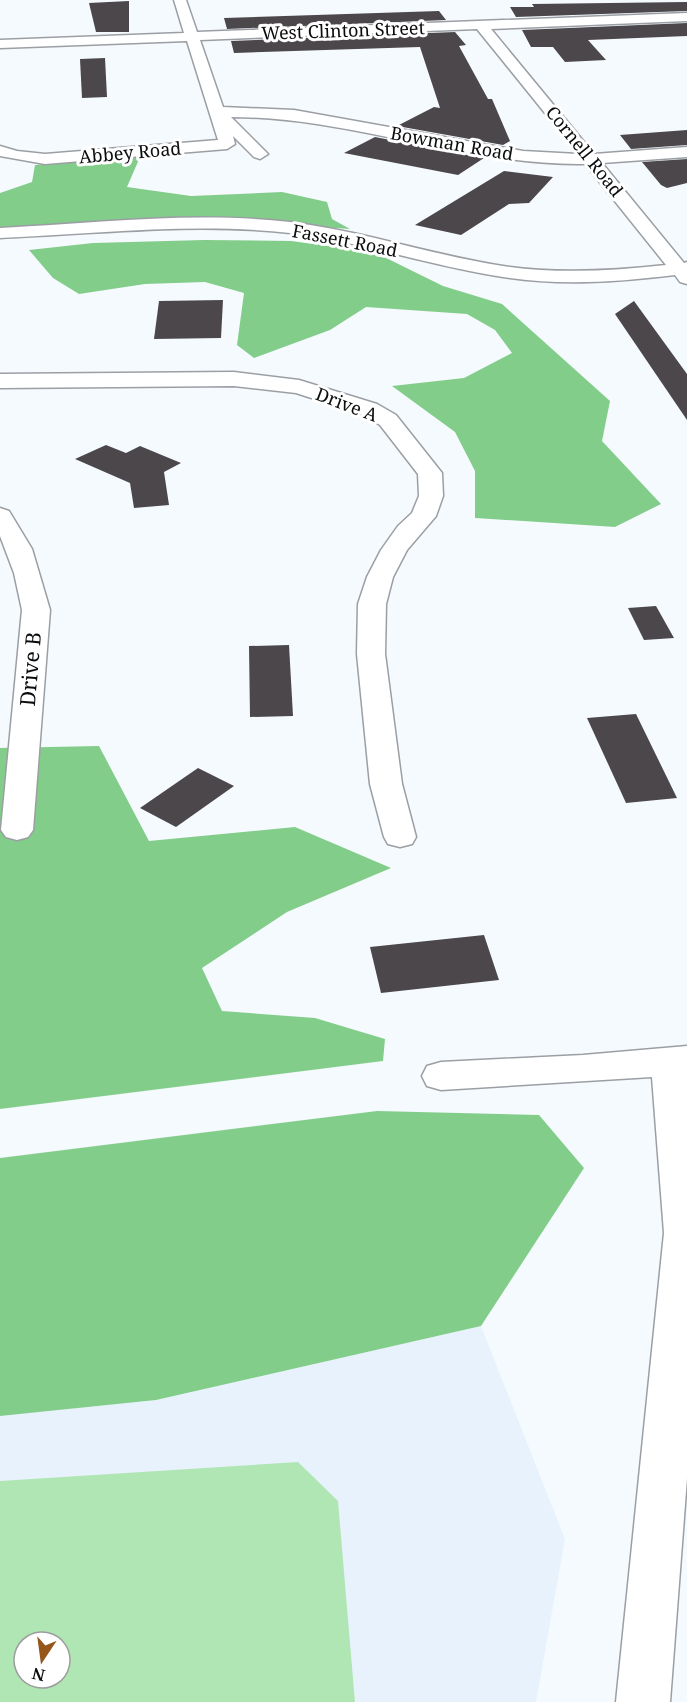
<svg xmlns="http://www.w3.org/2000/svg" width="687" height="1702" viewBox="0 0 687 1702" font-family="'Noto Serif',serif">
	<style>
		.built { fill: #e7f2fd; fill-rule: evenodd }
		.green { fill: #b0e6b3; fill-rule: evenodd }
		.forest { fill: #83cd8a }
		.building { fill: #4b474a }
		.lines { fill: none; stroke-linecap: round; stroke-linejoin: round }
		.minor-casing { stroke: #9b9fa4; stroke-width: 3 }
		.minor { fill: #fff; fill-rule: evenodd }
		.labels { text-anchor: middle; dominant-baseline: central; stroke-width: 6; stroke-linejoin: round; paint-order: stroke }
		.far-street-label { font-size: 18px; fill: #0a0c0d; stroke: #fff }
		.street-label { font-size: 21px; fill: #0a0c0d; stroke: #fff }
	</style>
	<rect width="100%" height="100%" fill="#f5fafe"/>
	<path class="built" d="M481 1326 565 1539 536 1702H0V1416L156 1400ZM24 1642H60V1678H24Z"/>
	<path class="green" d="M298 1462 338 1501 355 1702H0V1481ZM24 1642H60V1678H24Z"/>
	<g class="forest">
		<polygon points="140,157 127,187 191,196 282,192 327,202 332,219 350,229 232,221 0,231 0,193 32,182 35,165"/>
		<polygon points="204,240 291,241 374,252 443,286 502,304 610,401 602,441 661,504 615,527 475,518 475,471 455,432 392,386 464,378 512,353 495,330 467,314 366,307 330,330 254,358 237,345 244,293 205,282 145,284 79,294 53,278 29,250 93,243"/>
		<polygon points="99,746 149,841 295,827 391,868 287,912 202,968 222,1011 315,1018 385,1039 383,1061 0,1109 0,748"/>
		<polygon points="377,1111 539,1115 584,1168 481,1326 156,1400 0,1416 0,1158"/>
	</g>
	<g class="building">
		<polygon points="129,1 129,32 96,32 89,3"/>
		<polygon points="687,2 687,11 516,17 510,7 534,7 532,4"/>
		<polygon points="439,11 446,20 227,29 224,18"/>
		<polygon points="687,23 687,36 588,40 606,60 565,62 553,47 531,47 522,30"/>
		<polygon points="455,32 466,45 459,46 488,99 492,99 510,141 503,145 397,126 434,107 440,108 420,47 234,53 231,41"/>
		<polygon points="105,58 107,97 82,98 80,59"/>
		<polygon points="687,130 687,145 631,149 620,135"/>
		<polygon points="375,137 452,152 484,158 458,175 344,153"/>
		<polygon points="687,159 687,183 667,188 661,185 642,162"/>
		<polygon points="504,171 553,177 529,203 509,204 461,235 415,225"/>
		<polygon points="223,300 221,338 154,339 159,301"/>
		<polygon points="634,301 687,374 687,420 615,314"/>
		<polygon points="106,445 126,453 140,446 181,463 164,472 169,505 134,508 130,483 75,459"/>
		<polygon points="656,606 674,638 644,640 628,608"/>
		<polygon points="289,645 293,716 250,717 249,646"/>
		<polygon points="636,714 677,798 626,803 587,718"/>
		<polygon points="198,768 234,786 176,827 140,808"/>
		<polygon points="484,935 499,980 381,993 370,947"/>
	</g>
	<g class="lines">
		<defs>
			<g id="minor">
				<path d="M174 0H186L197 32 687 13V21L491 29 594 154 687 147V157L602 163 684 263 687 262V284L680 282 675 275C618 282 560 286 503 277 431 266 362 242 290 233 194 222 96 234 0 238V228C96 223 194 211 290 222 362 231 432 255 503 266 557 274 612 271 666 265L585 164C466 166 351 117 231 117L268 154 260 159 254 157 233 136 235 144 227 149 45 164 0 156V146L17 151 45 154 218 140 187 41 0 48V40L184 33ZM477 29 578 154 523 151 294 110 223 107 200 40Z"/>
				<polygon points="234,372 299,380 377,404 396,415 442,473 443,496 436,516 407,550 393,577 386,604 385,654 402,784 416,837 412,844 400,847 388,844 384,837 370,784 357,654 358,604 367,577 381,550 398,526 412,513 419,496 418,474 380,425 361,414 296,393 234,386 0,388 0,374"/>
				<polygon points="0,508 9,511 32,549 50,610 33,830 28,837 17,840 6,837 1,830 22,610 14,573 0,536"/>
				<polygon points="687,1046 687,1478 670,1702 616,1702 664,1233 652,1077 441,1090 427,1086 422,1076 427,1066 441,1062 583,1055"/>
			</g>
		</defs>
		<use href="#minor" class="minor-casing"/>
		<use href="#minor" class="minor"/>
	</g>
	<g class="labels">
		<g class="far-street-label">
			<text transform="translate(343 30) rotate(-2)">West Clinton Street</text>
			<text transform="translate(452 143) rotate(10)">Bowman Road</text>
			<text transform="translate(585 151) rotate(51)">Cornell Road</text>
			<text transform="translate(130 152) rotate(-5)">Abbey Road</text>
			<text transform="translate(345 240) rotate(11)">Fassett Road</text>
			<text transform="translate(347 404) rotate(21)">Drive A</text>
		</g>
		<g class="street-label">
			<text transform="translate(30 669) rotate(-85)">Drive B</text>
		</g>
	</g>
	<g transform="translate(42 1660) rotate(193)"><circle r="28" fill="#ffffff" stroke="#9d9e9e" stroke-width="1.5"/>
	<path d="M0-4.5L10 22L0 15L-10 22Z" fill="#94561a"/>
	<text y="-9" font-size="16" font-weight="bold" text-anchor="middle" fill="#0a0c0d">N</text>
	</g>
</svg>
